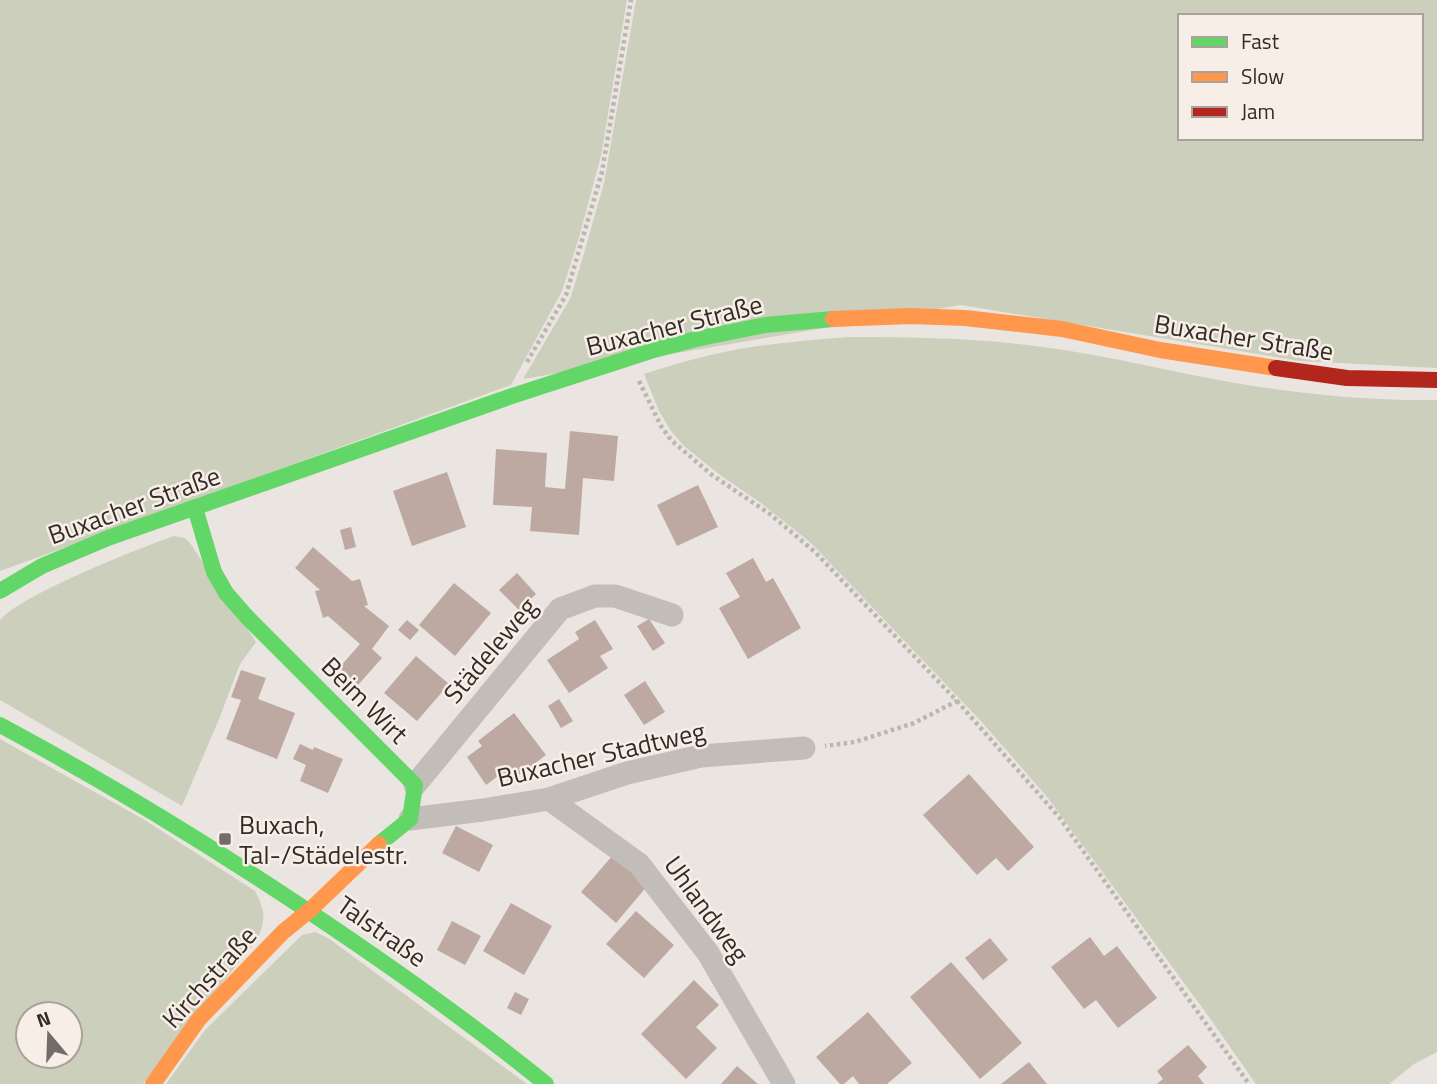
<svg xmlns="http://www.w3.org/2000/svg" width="1437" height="1084" viewBox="0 0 1437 1084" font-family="'Titillium Web',sans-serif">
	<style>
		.green { fill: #cccfbb; fill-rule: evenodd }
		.building { fill: #bda9a2 }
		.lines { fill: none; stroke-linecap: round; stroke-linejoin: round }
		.path { stroke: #bcb5b1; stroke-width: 4.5; stroke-dasharray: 3.5 3.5; stroke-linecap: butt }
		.street { stroke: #c3bdb9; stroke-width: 23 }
		.fast { stroke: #63d668; stroke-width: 16 }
		.slow { stroke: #ff974d; stroke-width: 16 }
		.jam { stroke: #b3261e; stroke-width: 16 }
		.poi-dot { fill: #746c68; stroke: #f7efe7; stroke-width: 2.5 }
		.labels { text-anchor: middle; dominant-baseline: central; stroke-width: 5; stroke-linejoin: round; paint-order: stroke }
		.street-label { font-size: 26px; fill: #342b27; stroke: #f7efe7 }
		.poi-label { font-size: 26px; fill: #342b27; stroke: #f7efe7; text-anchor: start }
	</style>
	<rect width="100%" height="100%" fill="#eae5e0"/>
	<g class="green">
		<polygon points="0,0 627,0 601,156 578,241 562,291 511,385 0,571"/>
		<path d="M636 0H1437V368L1300 361 961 305 523 379 570 299 580 267 604 183ZM1180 16H1421V138H1180Z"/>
		<path d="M848 337C913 337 978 338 1043 347 1112 356 1179 374 1247 385 1310 395 1373 401 1437 400V1052L1414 1064 1389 1084H1256L1209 1017 1048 798 980 720 811 543 761 503 720 475 684 446 671 431 659 411 644 374C675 364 706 355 739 349 775 343 811 340 848 337Z"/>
		<path d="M174 536 185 538 190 543 256 642 240 664 219 719 182 806 0 700V620C12 607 31 598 46 590 88 569 130 552 174 536Z"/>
		<path d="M0 739 143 819 255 891C265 910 266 918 258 938L143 1084H0ZM28 1014H70V1056H28Z"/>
		<polygon points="315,932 328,938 527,1084 166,1084 205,1030 302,935"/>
	</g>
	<g class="building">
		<polygon points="570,431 618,436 614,481 583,478 579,535 530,531 532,507 493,505 496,449 547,453 545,487 565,489"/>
		<polygon points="447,472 466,527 412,546 393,491"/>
		<polygon points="698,485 718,527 677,546 657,505"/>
		<polygon points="351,527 356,547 345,550 340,530"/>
		<polygon points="313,547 352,581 360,579 368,605 364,606 389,626 372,649 382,658 358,685 339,668 360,644 328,616 323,618 315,591 320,590 295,568"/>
		<polygon points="753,558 766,582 773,578 801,628 748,659 719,608 740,597 726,573"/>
		<polygon points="517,573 536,594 519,610 499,590"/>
		<polygon points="454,583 491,613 455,656 419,625"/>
		<polygon points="649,619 665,643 653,651 637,626"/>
		<polygon points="407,620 419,630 410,640 398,630"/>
		<polygon points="595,620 613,649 600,656 608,668 569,693 547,660 579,639 575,632"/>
		<polygon points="416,656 449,684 417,721 384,693"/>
		<polygon points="241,670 266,678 258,699 295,713 277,759 226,739 241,700 231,697"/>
		<polygon points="645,681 665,712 644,725 624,695"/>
		<polygon points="559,699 573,721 561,728 548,706"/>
		<polygon points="514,713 546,755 509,783 502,773 486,785 467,757 482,746 478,741"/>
		<polygon points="300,744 313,750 314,747 343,759 328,793 300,781 306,765 293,759"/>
		<polygon points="969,774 1034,847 1008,871 996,858 977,875 923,815"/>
		<polygon points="456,826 493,845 479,872 442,853"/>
		<polygon points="613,855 648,885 616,923 581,892"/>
		<polygon points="511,903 552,926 524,975 483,951"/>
		<polygon points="636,911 674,945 644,978 606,944"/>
		<polygon points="452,921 481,936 465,965 437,950"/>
		<polygon points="1090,937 1104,956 1117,946 1157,998 1118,1028 1096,1000 1084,1009 1051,967"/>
		<polygon points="990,938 1008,960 983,980 965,958"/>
		<polygon points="951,962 1022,1043 980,1079 910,997"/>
		<polygon points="694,980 719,1005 696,1027 717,1048 686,1079 641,1034"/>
		<polygon points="515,992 529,999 521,1015 507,1008"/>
		<polygon points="868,1012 912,1063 887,1084 859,1084 853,1076 844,1084 840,1084 816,1057"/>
		<polygon points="1188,1045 1207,1067 1198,1076 1204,1084 1157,1084 1163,1079 1157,1071"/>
		<polygon points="1029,1062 1047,1084 1001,1084"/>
		<polygon points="737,1066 758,1084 721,1084"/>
	</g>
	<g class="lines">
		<g class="path">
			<polyline points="527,362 566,295 602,172 631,0"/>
			<polyline points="639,381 661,426 671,440 712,475 770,514 815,552 957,701 914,723 855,742 825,746"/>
			<polyline points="957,701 1059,817 1249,1084"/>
		</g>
		<g class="street">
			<polyline points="415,785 560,609 595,596 615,596 672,615"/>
			<polyline points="549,799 639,864 708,953 784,1084"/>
			<polyline points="410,819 483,810 549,799 627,773 701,756 804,748"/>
		</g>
		<g class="fast">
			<polyline points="195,508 214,572 226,593 247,617 415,785 410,819 379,844"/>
			<polyline points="0,591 42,566 108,538 509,397 654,350 696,339 765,325 833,319"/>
			<path d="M0 725C127 793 248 869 367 951 428 993 488 1037 546 1084"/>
		</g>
		<g class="slow">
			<polyline points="833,319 910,316 965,318 1062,329 1160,350 1276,368"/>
			<polyline points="153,1084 199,1019 283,932 310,910 379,844"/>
		</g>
		<polyline class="jam" points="1276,368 1347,378 1437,380"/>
	</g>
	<rect class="poi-dot" x="218" y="832" width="14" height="14" rx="3.5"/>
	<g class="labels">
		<g class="street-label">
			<text transform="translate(674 325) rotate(-14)">Buxacher Straße</text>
			<text transform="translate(1244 337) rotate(9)">Buxacher Straße</text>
			<text transform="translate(134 505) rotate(-20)">Buxacher Straße</text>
			<text transform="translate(490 650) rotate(-50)">Städeleweg</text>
			<text transform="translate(365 700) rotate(45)">Beim Wirt</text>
			<text transform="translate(601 754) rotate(-13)">Buxacher Stadtweg</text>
			<text transform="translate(707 909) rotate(54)">Uhlandweg</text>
			<text transform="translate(382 931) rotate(35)">Talstraße</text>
			<text transform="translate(209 977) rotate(-48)">Kirchstraße</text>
		</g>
		<g class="poi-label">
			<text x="239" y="824">Buxach,<tspan x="239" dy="30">Tal-/Städelestr.</tspan></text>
		</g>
	</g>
	<rect x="1178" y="14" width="245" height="126" fill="#f7efe7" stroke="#a9a19a" stroke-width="2"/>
	<rect x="1192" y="37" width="35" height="10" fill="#63d668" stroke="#a9a19a" stroke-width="2"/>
	<text x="1241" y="49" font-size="21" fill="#342b27">Fast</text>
	<rect x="1192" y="72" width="35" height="10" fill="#ff974d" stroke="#a9a19a" stroke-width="2"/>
	<text x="1241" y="84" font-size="21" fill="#342b27">Slow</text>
	<rect x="1192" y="107" width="35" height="10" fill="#b3261e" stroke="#a9a19a" stroke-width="2"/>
	<text x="1241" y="119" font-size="21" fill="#342b27">Jam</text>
	<g transform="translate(49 1035) rotate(341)"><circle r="33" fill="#f7efe7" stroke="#a9a19a" stroke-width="2"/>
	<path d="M0-5L12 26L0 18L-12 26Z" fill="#746c68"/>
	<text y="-10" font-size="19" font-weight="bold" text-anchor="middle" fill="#342b27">N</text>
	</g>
</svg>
